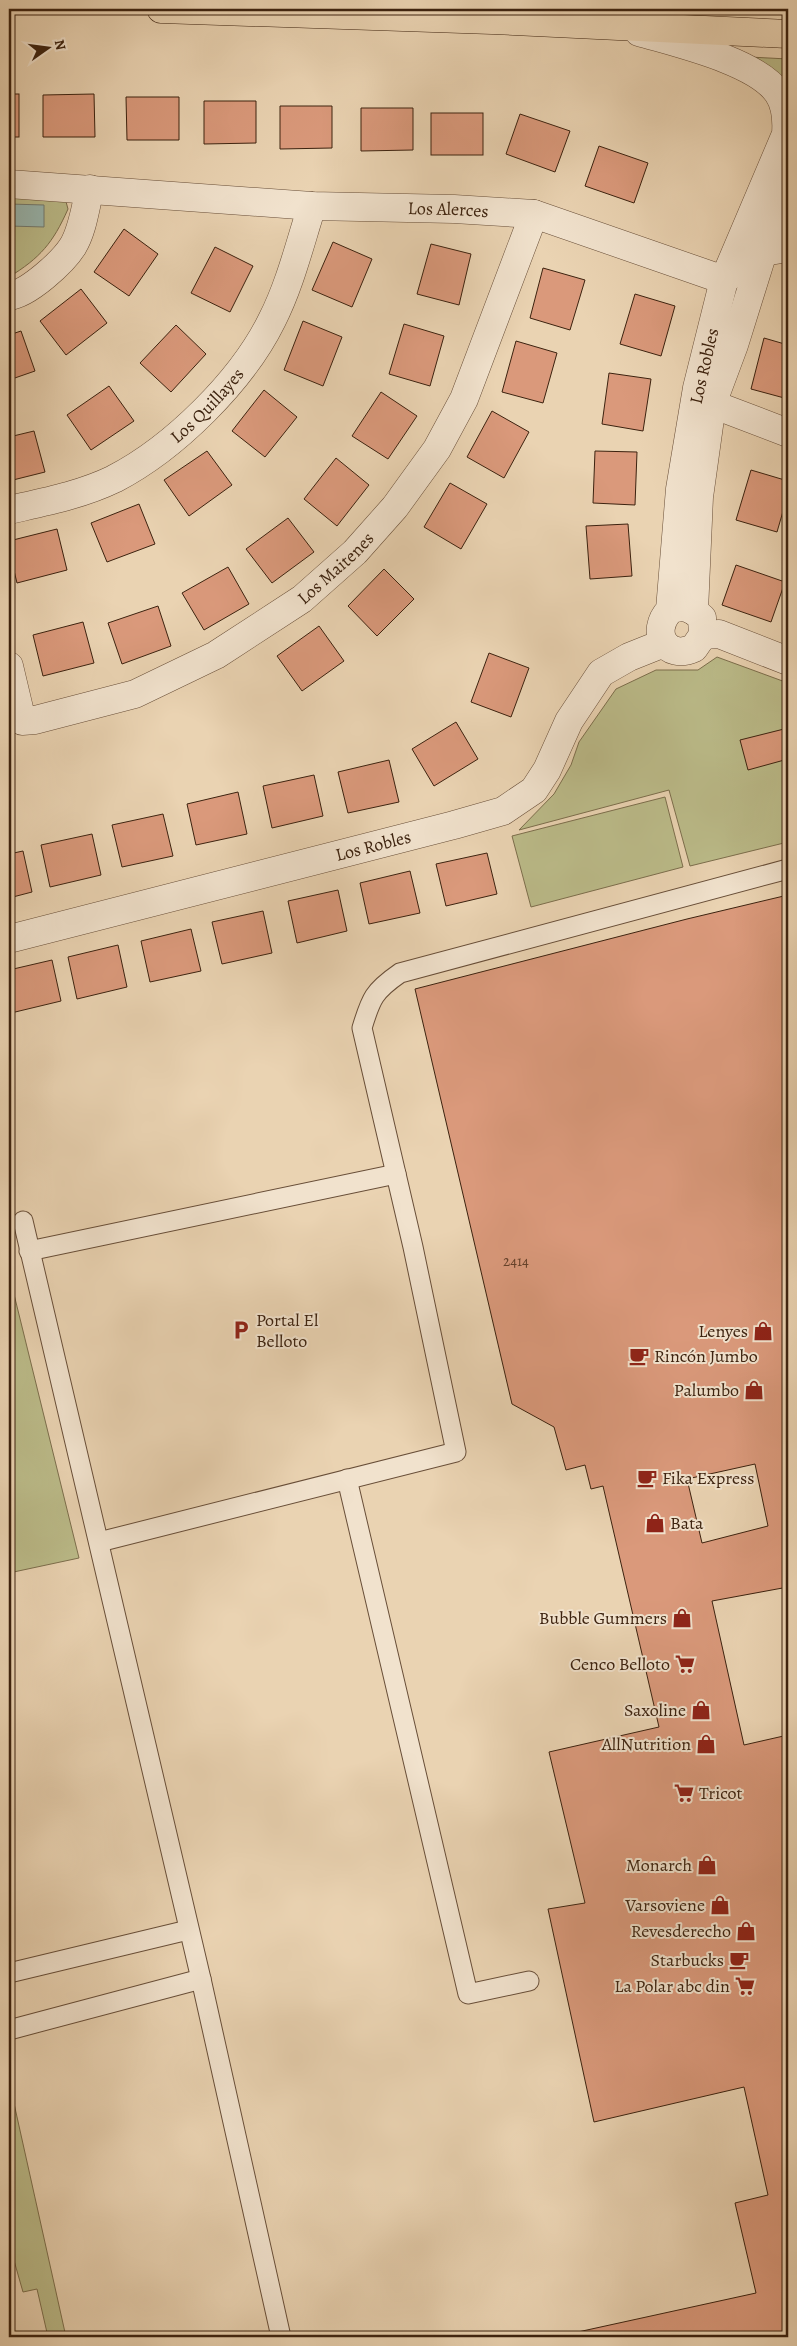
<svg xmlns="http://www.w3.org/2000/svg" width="797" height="2346" viewBox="0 0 797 2346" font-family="Alegreya,serif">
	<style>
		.green { fill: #bbbb89; stroke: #7c6e4c }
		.water { fill: #98b7b0; stroke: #737b70 }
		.building { fill: #da997b; stroke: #3c220f; fill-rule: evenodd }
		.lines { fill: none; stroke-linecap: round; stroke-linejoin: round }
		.service-casing { stroke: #684e38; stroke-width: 21 }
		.minor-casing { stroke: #684e38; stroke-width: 29 }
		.primary-casing { stroke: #3c220f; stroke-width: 29 }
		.service { stroke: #f1e2cd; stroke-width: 19 }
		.minor { stroke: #f1e2cd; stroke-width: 28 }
		.primary { stroke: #ead3b2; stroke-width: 28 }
		.labels { text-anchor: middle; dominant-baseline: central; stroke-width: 4; stroke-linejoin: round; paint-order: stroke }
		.number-label { font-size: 15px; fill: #64402a }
		.street-label { font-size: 18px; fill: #3c220f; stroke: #f1e2cd }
		.poi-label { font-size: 18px; fill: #3c220f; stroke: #f1e2cd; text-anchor: end }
	</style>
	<rect width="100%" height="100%" fill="#ead3b2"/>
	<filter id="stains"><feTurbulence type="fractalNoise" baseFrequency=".004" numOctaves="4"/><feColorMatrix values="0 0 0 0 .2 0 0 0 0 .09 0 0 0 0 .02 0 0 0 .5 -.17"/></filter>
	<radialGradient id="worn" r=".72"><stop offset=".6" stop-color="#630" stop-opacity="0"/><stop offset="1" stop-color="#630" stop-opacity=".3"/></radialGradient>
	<g class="green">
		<polygon points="749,57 788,59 788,95"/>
		<path d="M9 193 65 198 68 209C53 243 40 258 9 277Z"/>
		<polygon points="717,657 788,683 788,842 690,866 669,790 519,830 554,794 571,765 579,742 616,689 656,670 698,670"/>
		<polygon points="665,797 683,867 531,907 512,836"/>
		<polygon points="9,1274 79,1558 9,1573"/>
		<polygon points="9,2081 66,2337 48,2337 37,2289 23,2292 9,2243"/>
	</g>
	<polygon class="water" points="9,204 44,205 44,227 9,226"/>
	<g class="building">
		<rect x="9" y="94" width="10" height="43"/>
		<polygon points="94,94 95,137 43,137 43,95"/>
		<polygon points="126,97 179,97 179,140 127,140"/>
		<polygon points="204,101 256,101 256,143 204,144"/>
		<polygon points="280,106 332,106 332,148 280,149"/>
		<polygon points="361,108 413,108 413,150 361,151"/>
		<rect x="431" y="113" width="52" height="42"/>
		<polygon points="520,114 570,131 555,172 506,154"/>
		<polygon points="599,146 648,163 634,203 585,186"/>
		<polygon points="124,229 158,254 129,296 94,272"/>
		<polygon points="333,242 372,259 352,307 312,290"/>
		<polygon points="431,244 471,254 459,305 417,294"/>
		<polygon points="215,247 253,266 230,312 191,293"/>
		<polygon points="543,268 585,280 570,330 530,318"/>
		<polygon points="81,289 107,323 66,355 40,321"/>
		<polygon points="635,294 675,306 661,356 620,344"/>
		<polygon points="303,321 342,337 323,386 284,370"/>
		<polygon points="404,324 444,336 430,386 389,374"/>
		<polygon points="176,325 206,354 171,392 140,363"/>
		<polygon points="21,331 35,371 9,380 9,335"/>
		<polygon points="764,338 788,345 788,399 751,389"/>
		<polygon points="516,341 557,353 543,403 502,392"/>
		<polygon points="609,373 651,379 643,431 602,424"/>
		<polygon points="109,386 134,421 91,450 67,415"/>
		<polygon points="264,390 297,417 265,457 232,431"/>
		<polygon points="381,392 417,416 388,459 352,436"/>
		<polygon points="492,411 529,432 504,478 467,457"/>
		<polygon points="34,431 45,472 9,481 9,437"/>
		<polygon points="207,451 232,485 189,516 164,480"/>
		<polygon points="595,451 637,452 635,505 593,503"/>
		<polygon points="336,458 369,485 337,526 304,499"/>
		<polygon points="751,470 788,481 788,494 777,532 736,520"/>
		<polygon points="450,483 487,504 461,549 424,527"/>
		<polygon points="139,504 155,544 107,562 91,523"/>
		<polygon points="288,518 314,552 272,583 246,549"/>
		<polygon points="628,524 632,576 590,579 586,526"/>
		<polygon points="57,529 67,570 17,583 9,550 9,541"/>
		<polygon points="736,565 785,582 771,622 722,605"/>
		<polygon points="228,567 249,604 204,630 182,593"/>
		<polygon points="384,569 414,599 377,636 348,606"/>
		<polygon points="158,606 171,646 122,664 108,623"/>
		<polygon points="83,622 94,663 43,676 33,635"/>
		<polygon points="319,626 344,661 302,691 277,656"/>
		<polygon points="489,653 529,668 511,717 471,702"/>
		<polygon points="456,722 478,759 434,786 412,749"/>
		<polygon points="788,728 788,759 748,770 740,740"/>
		<polygon points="389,760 399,802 348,813 338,772"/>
		<polygon points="314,775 323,816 272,828 263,786"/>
		<polygon points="238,792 247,834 196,845 187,804"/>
		<polygon points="163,814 173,856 122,867 112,825"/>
		<polygon points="92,834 101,875 50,887 41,845"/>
		<polygon points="23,851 32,892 9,898 9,854"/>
		<polygon points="487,853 497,894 446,906 436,864"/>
		<polygon points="410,871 420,913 369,924 360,883"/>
		<polygon points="338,890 347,931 297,943 288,901"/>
		<path d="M788 895V1589V1587L712 1601 744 1745 788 1735V1926H785L788 1939V2337H555L756 2293 735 2203 768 2195 744 2087 594 2122 548 1909 585 1903 549 1752 659 1727 603 1486 591 1489 585 1465 566 1470 554 1427 512 1404 415 989 687 919ZM755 1464 768 1526 702 1543 687 1479Z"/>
		<polygon points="263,911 272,953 222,964 212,922"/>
		<polygon points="191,929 201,971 150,982 141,941"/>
		<polygon points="118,945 127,987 77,999 68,957"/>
		<polygon points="52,960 61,1001 11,1013 9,970"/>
	</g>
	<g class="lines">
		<defs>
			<g id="service">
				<polyline points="23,1221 201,1979 281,2337"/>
				<polyline points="29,1251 396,1174"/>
				<polyline points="347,1479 468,1994 529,1981"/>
				<path d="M99 1542 456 1452 413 1247 362 1028C371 998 374 991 400 973L788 869"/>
				<polyline points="9,1973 188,1930"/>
				<polyline points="9,2030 201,1979"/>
			</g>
			<g id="minor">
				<path d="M639 32C676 43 756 61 778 93 786 105 787 120 786 134L724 280 697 388 680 489 670 610C649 632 666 661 694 648L703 635 702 618C692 608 683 604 670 610"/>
				<path id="s1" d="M9 184 312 206 454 209 534 214 724 280 763 252 788 248"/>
				<path d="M9 296C28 294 63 262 73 246 83 229 85 208 90 189"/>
				<polyline points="701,392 712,404 788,433"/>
				<path id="s2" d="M9 510C44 502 81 495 114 479 174 448 242 381 272 320 290 285 300 243 312 206"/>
				<polyline points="694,611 699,497 712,404 734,345 763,252 788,186"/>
				<polyline points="703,635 719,634 788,661"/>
				<path id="s3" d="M9 666 22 721 35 720 135 694 216 655 302 599 355 552 395 507 437 449 464 399 534 214"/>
				<path id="s4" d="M9 939 454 825 503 811 534 790 547 770 569 721 601 673 629 657 664 643"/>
			</g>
			<polyline id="primary" points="161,9 492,20 788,34"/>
		</defs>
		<use href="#service" class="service-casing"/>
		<use href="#minor" class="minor-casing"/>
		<use href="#primary" class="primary-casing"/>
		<use href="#service" class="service"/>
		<use href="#minor" class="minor"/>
		<use href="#primary" class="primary"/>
	</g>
	<defs>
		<symbol id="parking-bare" viewBox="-9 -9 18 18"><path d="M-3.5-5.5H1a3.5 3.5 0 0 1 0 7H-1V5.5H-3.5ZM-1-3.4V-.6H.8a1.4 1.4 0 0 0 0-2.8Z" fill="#8f2418" stroke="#f1e2cd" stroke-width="2.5" paint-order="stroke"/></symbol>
		<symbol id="shop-bare" viewBox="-9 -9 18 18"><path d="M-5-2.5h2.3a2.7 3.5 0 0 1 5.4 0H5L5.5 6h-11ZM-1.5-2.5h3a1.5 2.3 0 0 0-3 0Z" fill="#8f2418" stroke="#f1e2cd" stroke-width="2.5" paint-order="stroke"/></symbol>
		<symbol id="cafe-bare" viewBox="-9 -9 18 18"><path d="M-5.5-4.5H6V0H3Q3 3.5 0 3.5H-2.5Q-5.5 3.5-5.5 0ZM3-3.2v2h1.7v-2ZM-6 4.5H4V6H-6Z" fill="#8f2418" stroke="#f1e2cd" stroke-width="2.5" paint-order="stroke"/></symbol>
		<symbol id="supermarket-bare" viewBox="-9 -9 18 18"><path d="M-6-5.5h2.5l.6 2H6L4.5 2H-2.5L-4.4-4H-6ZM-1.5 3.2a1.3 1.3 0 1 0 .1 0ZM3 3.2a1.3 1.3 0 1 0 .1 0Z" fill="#8f2418" stroke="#f1e2cd" stroke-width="2.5" paint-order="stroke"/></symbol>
	</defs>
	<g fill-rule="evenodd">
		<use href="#parking-bare" x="227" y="1316" width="28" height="28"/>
		<use href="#shop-bare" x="749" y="1317" width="28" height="28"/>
		<use href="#cafe-bare" x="625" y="1342" width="28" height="28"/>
		<use href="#shop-bare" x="740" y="1376" width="28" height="28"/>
		<use href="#cafe-bare" x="633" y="1464" width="28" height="28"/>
		<use href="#shop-bare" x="641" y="1509" width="28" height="28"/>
		<use href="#shop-bare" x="668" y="1604" width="28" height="28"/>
		<use href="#supermarket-bare" x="671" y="1650" width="28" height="28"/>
		<use href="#shop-bare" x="687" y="1696" width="28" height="28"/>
		<use href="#shop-bare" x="692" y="1730" width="28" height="28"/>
		<use href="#supermarket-bare" x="670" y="1779" width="28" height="28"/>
		<use href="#shop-bare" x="693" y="1851" width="28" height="28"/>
		<use href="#shop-bare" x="706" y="1891" width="28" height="28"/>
		<use href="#shop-bare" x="732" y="1917" width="28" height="28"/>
		<use href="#cafe-bare" x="725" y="1946" width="28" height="28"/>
		<use href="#supermarket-bare" x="731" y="1972" width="28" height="28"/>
	</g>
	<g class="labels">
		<g class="number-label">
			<text x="516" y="1261">2414</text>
		</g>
		<g class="street-label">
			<text stroke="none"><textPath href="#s1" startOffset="440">Los Alerces</textPath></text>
			<text transform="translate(704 366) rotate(-77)">Los Robles</text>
			<text stroke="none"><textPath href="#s2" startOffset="229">Los Quillayes</textPath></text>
			<text stroke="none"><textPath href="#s3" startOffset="411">Los Maitenes</textPath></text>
			<text stroke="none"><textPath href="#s4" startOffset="376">Los Robles</textPath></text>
		</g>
		<g class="poi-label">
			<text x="256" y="1320" text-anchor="start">Portal El<tspan x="256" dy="21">Belloto</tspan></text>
			<text x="748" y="1331">Lenyes</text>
			<text x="654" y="1356" text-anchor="start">Rincón Jumbo</text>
			<text x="739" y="1390">Palumbo</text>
			<text x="662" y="1478" text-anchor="start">Fika Express</text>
			<text x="670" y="1523" text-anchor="start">Bata</text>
			<text x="667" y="1618">Bubble Gummers</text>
			<text x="670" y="1664">Cenco Belloto</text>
			<text x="686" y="1710">Saxoline</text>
			<text x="691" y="1744">AllNutrition</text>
			<text x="699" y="1793" text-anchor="start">Tricot</text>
			<text x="692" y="1865">Monarch</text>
			<text x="705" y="1905">Varsoviene</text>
			<text x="731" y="1931">Revesderecho</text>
			<text x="724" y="1960">Starbucks</text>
			<text x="730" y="1986">La Polar abc din</text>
		</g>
	</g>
	<rect width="797" height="2346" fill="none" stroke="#ead3b2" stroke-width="30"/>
	<rect x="10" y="10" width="777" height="2326" fill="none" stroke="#3c220f" stroke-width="2.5"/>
	<rect x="15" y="15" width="767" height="2316" fill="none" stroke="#3c220f"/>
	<g transform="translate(48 48) rotate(76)" stroke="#f1e2cd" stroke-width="4" paint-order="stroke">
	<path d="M0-4L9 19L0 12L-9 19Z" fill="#3c220f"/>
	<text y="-8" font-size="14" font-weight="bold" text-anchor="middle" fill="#3c220f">N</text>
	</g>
	<rect width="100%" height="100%" filter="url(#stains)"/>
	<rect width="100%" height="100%" fill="url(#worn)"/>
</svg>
